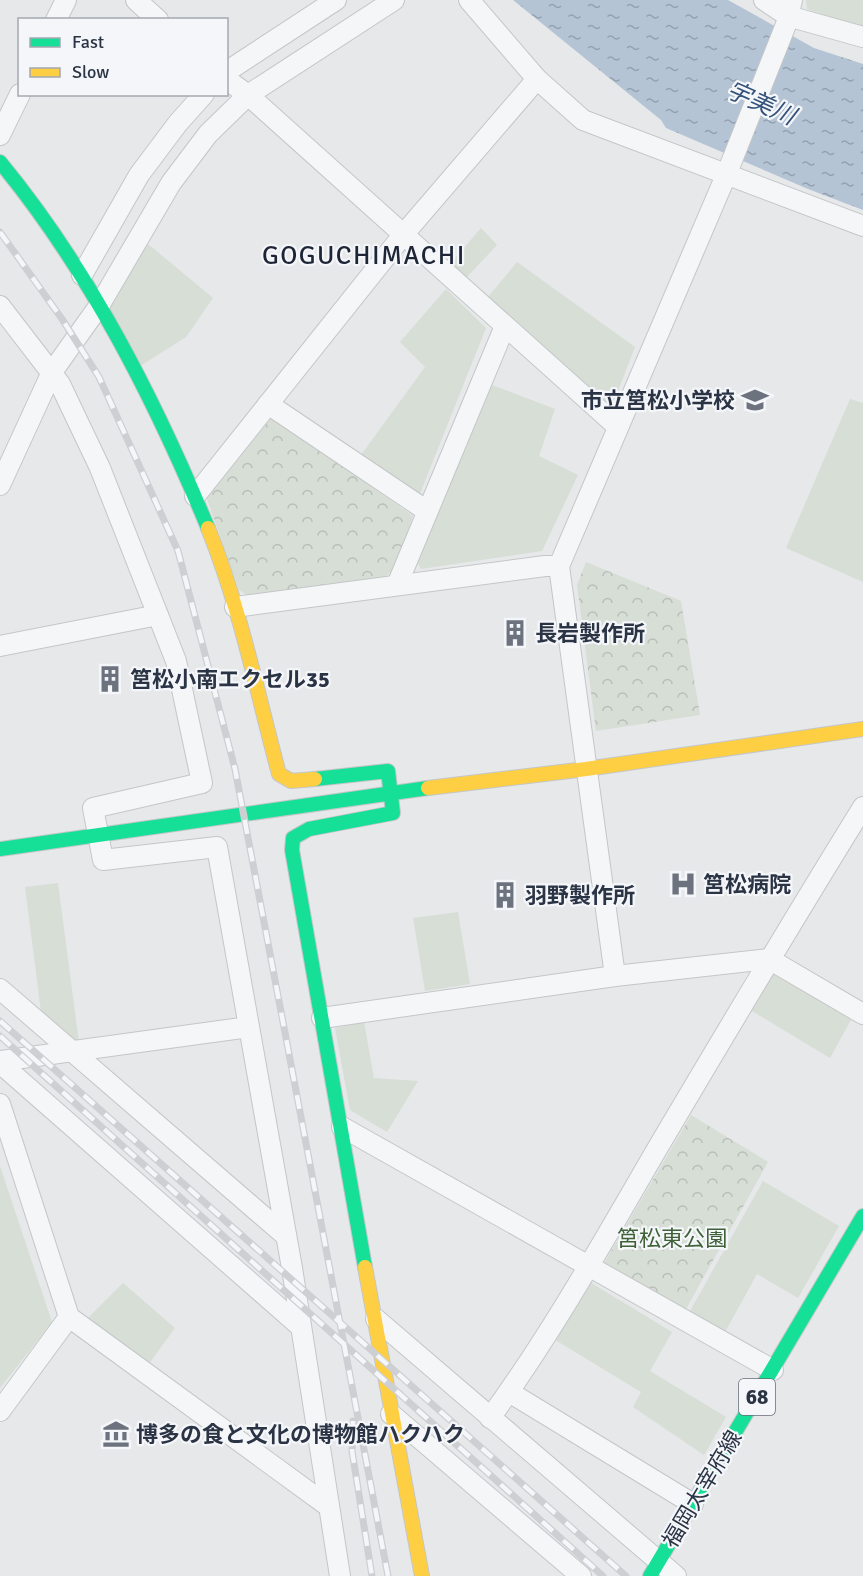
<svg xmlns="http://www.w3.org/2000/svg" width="863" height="1576" viewBox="0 0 863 1576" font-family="Signika,'Noto Sans JP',sans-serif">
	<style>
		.grass { fill: #d6ded6 }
		.park { fill: url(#park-crowns) }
		.water { fill: url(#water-ripples) }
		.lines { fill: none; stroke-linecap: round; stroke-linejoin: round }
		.street-casing { stroke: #c4c6c8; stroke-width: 22 }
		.fast-casing { stroke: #c4c6c8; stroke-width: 16 }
		.slow-casing { stroke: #c4c6c8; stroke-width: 16 }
		.street { stroke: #f5f6f7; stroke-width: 20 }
		.fast { stroke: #16e098; stroke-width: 14 }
		.slow { stroke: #ffcf43; stroke-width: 14 }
		.rail-casing { stroke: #cecfd2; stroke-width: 7 }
		.rail { stroke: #f4f6f9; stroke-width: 4.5; stroke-dasharray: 14; stroke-linecap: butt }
		.labels { text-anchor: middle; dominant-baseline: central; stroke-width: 4.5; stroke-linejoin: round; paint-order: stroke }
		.shield { fill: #f4f6f9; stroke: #676e7b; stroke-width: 1.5 }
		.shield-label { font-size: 21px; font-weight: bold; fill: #2b3445 }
		.poi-label { font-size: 22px; font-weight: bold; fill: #2b3445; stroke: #f4f6f9; text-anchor: start }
		.park-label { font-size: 22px; fill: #3f6138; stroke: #f4f6f9 }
		.street-label { font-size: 22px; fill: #2b3445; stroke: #f4f6f9 }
		.water-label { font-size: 24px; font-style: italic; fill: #34527a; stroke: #f4f6f9 }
		.quarter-label { font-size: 26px; letter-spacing: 1.5px; fill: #1d2536; stroke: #f4f6f9 }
	</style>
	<defs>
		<pattern id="park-crowns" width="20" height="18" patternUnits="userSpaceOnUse" patternTransform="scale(1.5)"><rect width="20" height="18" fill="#d6ded6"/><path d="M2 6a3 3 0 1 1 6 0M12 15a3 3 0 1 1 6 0" fill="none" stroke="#b8bfb9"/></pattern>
		<pattern id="water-ripples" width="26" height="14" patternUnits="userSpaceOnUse" patternTransform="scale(1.5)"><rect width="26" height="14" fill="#b4c4d5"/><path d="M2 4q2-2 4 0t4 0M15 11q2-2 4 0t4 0" fill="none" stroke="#93a0af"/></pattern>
	</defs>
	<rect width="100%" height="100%" fill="#e6e8ea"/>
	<g class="grass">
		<polygon points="806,0 863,0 863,28 807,9"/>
		<polygon points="481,228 497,245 466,278 451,263"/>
		<polygon points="148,244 213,298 186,337 140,366 107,308"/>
		<polygon points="517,262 635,347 612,407 487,298"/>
		<polygon points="446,289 486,328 419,496 361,455 425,367 400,342"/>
		<polygon points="492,385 555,409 539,456 578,475 542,551 421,569 417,562"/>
		<polygon points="850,399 863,403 863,582 786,548"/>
		<polygon points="58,883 79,1043 41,1012 25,887"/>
		<polygon points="458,912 470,984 425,991 413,918"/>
		<polygon points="774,972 851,1020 830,1058 752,1011"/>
		<polygon points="364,1022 374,1078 418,1081 387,1132 350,1110 335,1028"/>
		<polygon points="0,1166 52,1322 0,1388"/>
		<polygon points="763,1181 839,1226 798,1298 757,1274 725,1332 690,1311"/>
		<polygon points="588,1281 672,1332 650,1371 726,1417 704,1455 633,1407 641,1392 552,1338"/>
		<polygon points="123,1283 175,1328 148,1365 86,1320"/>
	</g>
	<g class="park">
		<polygon points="272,417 413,516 396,569 384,577 250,597 239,590 206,496"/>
		<polygon points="586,562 681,601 700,715 596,731 577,585"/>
		<polygon points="691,1115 768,1162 686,1309 604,1263"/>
	</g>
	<polygon class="water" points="513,0 728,0 814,48 863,64 863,210 808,189 666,128 661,120"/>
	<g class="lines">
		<defs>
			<g id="street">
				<polyline points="136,0 158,20"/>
				<polyline points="469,0 537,79 583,120 863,226"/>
				<polyline points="764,0 788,16 863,37"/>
				<polyline points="792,0 787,22 727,173 559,566 615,976 769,959 863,1014"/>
				<polyline points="56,20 66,0"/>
				<polyline points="226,72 336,0"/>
				<polyline points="226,79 248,95 618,427"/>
				<polyline points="0,135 20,94"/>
				<polyline points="82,275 139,175 178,123 204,94"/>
				<polyline points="0,306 60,384 100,468 176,661 202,783 93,808 103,860 217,847 292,1268 340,1576"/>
				<polyline points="268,404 427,511"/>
				<polyline points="0,485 52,372 99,306 171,183 208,134 248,95 394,0"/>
				<polyline points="195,496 403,235 537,79"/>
				<polyline points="397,585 505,326"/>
				<polyline points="235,607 545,566 559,566"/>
				<polyline points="0,646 158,615"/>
				<polyline points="0,989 286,1236"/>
				<polyline points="322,1018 615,976"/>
				<polyline points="0,1061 249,1027"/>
				<polyline points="0,1063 301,1327"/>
				<polyline points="0,1104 69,1317 328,1506"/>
				<polyline points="342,1127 773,1370"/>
				<polyline points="376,1319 676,1576"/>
				<polyline points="509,1392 693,1504"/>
				<polyline points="0,1411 69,1317"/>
				<polyline points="391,1414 581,1576"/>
				<path d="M490 1418C552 1333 604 1240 657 1149 725 1034 793 920 863 807"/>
			</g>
			<g id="fast">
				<path d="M0 162C89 270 154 398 208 528"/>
				<polyline points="315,779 388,771 393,813 309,829 293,838 292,850 365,1267"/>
				<polyline points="0,849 428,788"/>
				<polyline points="650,1576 863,1216"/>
			</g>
			<g id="slow">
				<path d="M208 528C240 607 257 692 279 774L291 781 315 779"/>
				<polyline points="428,788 586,769 863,729"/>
				<polyline points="365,1267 422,1576"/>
			</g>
		</defs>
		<use href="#street" class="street-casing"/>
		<use href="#fast" class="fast-casing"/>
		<use href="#slow" class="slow-casing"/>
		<use href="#street" class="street"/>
		<use href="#fast" class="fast"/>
		<use href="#slow" class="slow"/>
		<defs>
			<g id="rail">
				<polyline points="0,232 62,319 99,377 178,551 235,769 388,1576"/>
				<polyline points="0,1021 626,1576"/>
				<polyline points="0,1036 603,1576"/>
				<polyline points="353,1421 352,1451 372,1576"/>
			</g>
		</defs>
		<use href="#rail" class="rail-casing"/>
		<use href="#rail" class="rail"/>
	</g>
	<defs>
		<symbol id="school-bare" viewBox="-9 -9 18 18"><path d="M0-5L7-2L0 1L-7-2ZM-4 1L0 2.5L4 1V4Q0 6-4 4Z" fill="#6c737f" stroke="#f4f6f9" stroke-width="2.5" paint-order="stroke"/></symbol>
		<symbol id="building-bare" viewBox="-9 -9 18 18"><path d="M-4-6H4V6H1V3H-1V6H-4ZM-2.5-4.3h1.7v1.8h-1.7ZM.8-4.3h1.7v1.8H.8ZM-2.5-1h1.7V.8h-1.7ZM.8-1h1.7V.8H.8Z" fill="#6c737f" stroke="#f4f6f9" stroke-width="2.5" paint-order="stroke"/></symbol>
		<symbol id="hospital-bare" viewBox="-9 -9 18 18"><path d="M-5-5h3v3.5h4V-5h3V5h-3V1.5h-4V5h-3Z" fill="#6c737f" stroke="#f4f6f9" stroke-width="2.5" paint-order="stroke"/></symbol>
		<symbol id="museum-bare" viewBox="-9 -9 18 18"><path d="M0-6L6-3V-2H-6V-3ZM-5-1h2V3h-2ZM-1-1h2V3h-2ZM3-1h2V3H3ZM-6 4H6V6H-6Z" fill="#6c737f" stroke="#f4f6f9" stroke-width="2.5" paint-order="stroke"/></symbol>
	</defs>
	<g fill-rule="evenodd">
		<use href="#school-bare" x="736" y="381" width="38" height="38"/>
		<use href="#building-bare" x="496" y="614" width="38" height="38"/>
		<use href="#building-bare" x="91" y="660" width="38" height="38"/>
		<use href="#hospital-bare" x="664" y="865" width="38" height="38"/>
		<use href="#building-bare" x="486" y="876" width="38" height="38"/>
		<use href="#museum-bare" x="97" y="1415" width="38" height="38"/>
	</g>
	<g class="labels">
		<rect class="shield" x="739" y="1379" width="36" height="36" rx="4.5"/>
		<g class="shield-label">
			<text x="757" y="1397">68</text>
		</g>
		<g class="poi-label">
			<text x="735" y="400" text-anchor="end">市立筥松小学校</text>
			<text x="535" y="633">長岩製作所</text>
			<text x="130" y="679">筥松小南エクセル35</text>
			<text x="703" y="884">筥松病院</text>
			<text x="525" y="895">羽野製作所</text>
			<text x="136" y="1434">博多の食と文化の博物館ハクハク</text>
		</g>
		<g class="park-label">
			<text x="672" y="1238">筥松東公園</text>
		</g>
		<g class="street-label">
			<text transform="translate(702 1489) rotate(-59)">福岡太宰府線</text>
		</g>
		<g class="water-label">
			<text transform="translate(761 103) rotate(24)">宇美川</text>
		</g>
		<g class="quarter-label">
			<text x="364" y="256">GOGUCHIMACHI</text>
		</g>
	</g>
	<rect x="18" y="18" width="210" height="78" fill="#f4f6f9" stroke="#a4a8b1" stroke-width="1.5"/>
	<rect x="30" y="38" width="30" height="9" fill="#16e098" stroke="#a4a8b1" stroke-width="1.5"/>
	<text x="72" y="48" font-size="18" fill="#2b3445">Fast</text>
	<rect x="30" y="68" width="30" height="9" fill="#ffcf43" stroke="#a4a8b1" stroke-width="1.5"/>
	<text x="72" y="78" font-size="18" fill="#2b3445">Slow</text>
</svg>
